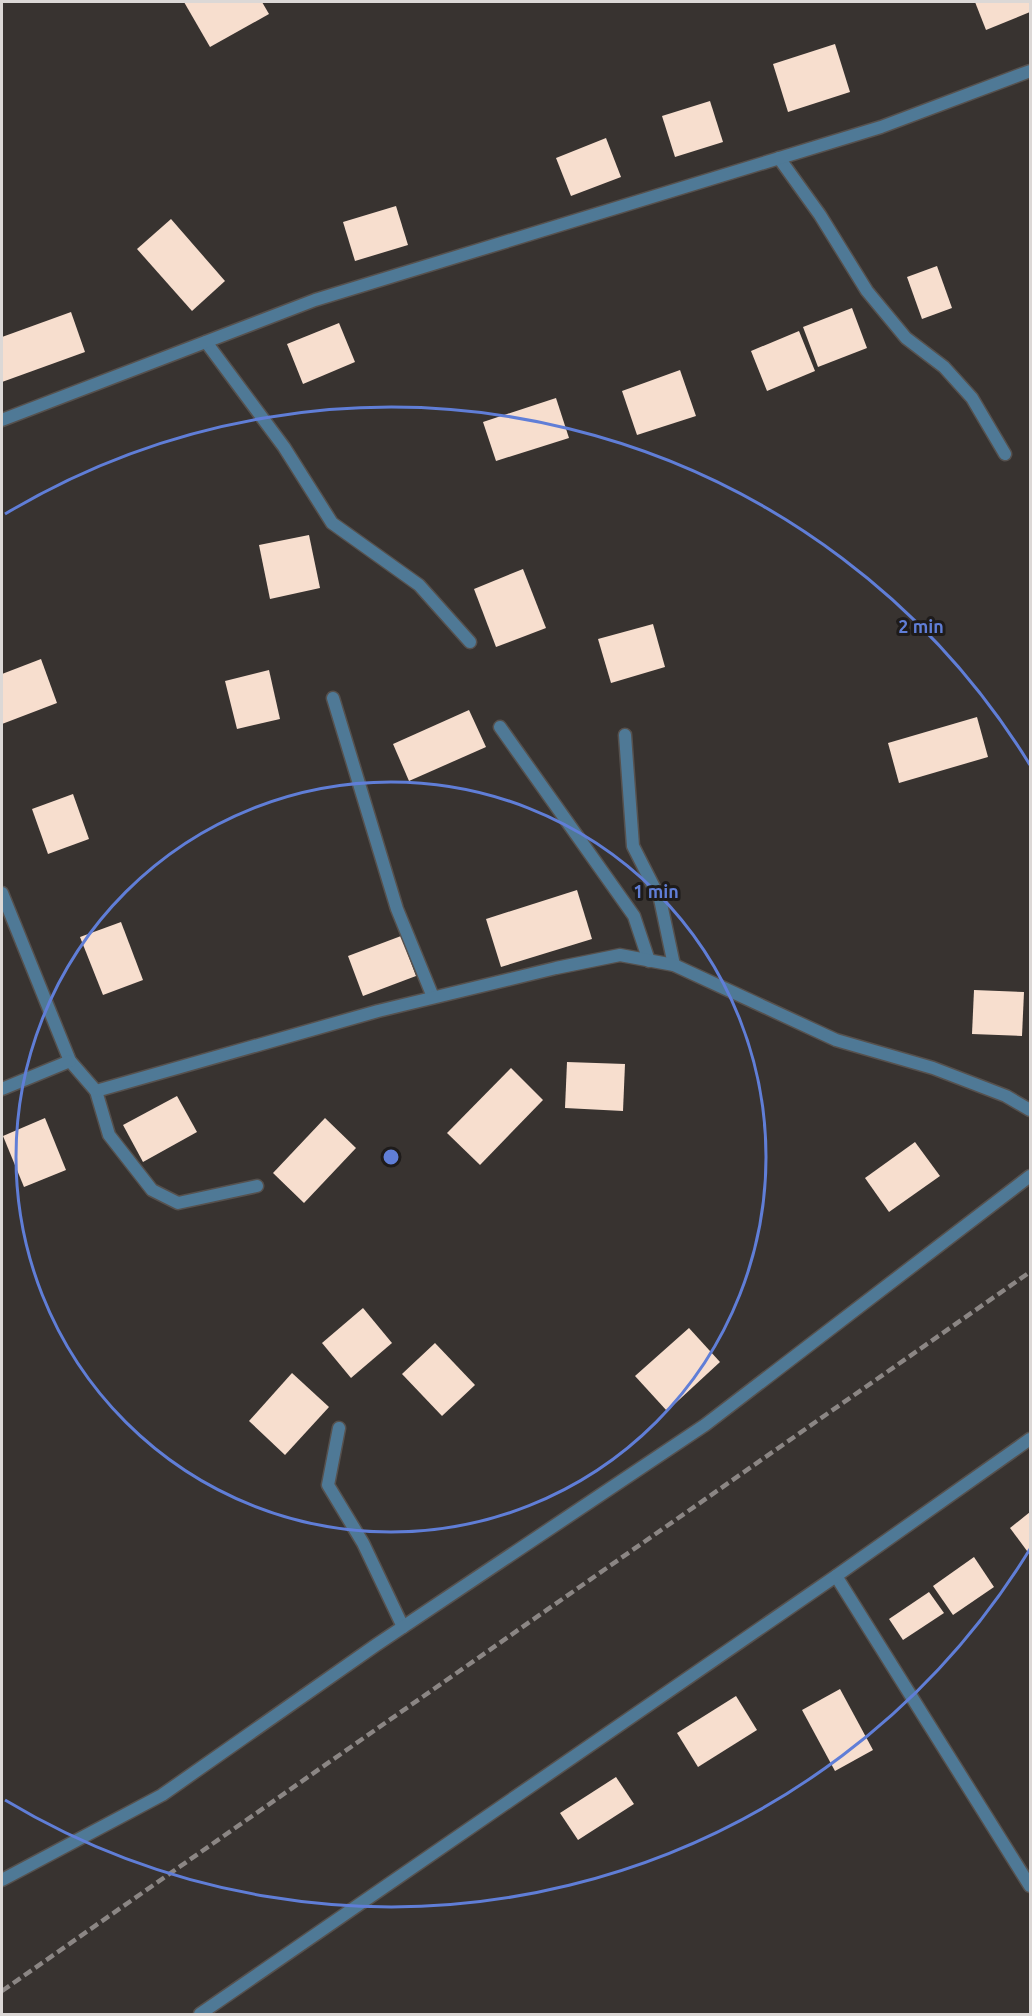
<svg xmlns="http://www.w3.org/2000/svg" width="1032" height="2016" viewBox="0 0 1032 2016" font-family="Ubuntu,sans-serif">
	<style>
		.building { fill: #f7dece }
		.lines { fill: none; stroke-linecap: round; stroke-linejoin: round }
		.service-casing { stroke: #56514e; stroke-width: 15 }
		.minor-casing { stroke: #56514e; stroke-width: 15 }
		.tertiary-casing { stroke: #56514e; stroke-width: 15 }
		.service { stroke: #4f7996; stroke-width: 12 }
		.minor { stroke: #4f7996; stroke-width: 12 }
		.tertiary { stroke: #4f7996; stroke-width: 12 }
		.rail { stroke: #8b8684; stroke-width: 4.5; stroke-dasharray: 9 4.5; stroke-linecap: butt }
		.ring { fill: none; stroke: #607ed7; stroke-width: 3 }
		.centre { fill: #607ed7; stroke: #1e1b1a; stroke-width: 3 }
		.ring-label { font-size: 18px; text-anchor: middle; font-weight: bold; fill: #607ed7; stroke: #1e1b1a; stroke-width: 6; stroke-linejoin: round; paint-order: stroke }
	</style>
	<rect width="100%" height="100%" fill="#383330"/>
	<g class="building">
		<polygon points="184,2 262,2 269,14 210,47"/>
		<polygon points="975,2 1030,2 1030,12 986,30"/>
		<polygon points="835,44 850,92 788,112 773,64"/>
		<polygon points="710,101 723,142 675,157 662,116"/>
		<polygon points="606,138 621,177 571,196 556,158"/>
		<polygon points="396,206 408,245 355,261 343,222"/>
		<polygon points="171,219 225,281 192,311 137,249"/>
		<polygon points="937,266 952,308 922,319 907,277"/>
		<polygon points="852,308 867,348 818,367 803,327"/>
		<polygon points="71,312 85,352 2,382 2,337"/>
		<polygon points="339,323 355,362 303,384 287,344"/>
		<polygon points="799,331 815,371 767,391 751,351"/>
		<polygon points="680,370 696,416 637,435 622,391"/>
		<polygon points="556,398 569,438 496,461 483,422"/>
		<polygon points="309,535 320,588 270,599 259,545"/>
		<polygon points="523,569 546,628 496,647 474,589"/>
		<polygon points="653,624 665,667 611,683 598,639"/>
		<polygon points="41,659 57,703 2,724 2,674"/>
		<polygon points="269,670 280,719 237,729 225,681"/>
		<polygon points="469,710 486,747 409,781 393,744"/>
		<polygon points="977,717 988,757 899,783 888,743"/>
		<polygon points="73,794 89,839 48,854 32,809"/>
		<polygon points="577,890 592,939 501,967 486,919"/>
		<polygon points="121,922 143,980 103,995 80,937"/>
		<polygon points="401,936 416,976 363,996 348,956"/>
		<polygon points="974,990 1024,992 1022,1036 972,1034"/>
		<polygon points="567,1062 625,1064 623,1111 565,1108"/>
		<polygon points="511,1068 543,1100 480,1165 447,1133"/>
		<polygon points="177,1096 197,1132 143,1162 123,1125"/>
		<polygon points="45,1118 66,1170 24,1187 3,1136"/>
		<polygon points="325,1118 356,1148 304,1203 273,1173"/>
		<polygon points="915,1142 940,1176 889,1212 865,1178"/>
		<polygon points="363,1308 392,1343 351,1378 322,1343"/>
		<polygon points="689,1328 720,1362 667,1411 635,1376"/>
		<polygon points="435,1343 475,1385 442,1416 402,1374"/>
		<polygon points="292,1373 329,1407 285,1455 249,1421"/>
		<polygon points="1030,1512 1030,1555 1010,1528"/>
		<polygon points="974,1557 994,1587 953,1615 933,1586"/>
		<polygon points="929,1592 944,1613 903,1640 889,1619"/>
		<polygon points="840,1689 873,1750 835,1771 802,1710"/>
		<polygon points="736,1696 757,1730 698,1767 677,1733"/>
		<polygon points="616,1777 634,1804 578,1840 560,1813"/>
	</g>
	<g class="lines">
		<defs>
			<g id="service">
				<polyline points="779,158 820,215 867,291 906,338 944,367 972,398 1005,454"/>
				<polyline points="206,342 284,447 332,523 419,585 470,642"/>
				<polyline points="333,698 397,909 433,997"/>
				<polyline points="500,727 634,916 649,961"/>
				<polyline points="625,735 633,846 660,899 674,965"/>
				<polyline points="96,1091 109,1135 152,1190 178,1203 257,1186"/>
				<polyline points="339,1428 328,1485 363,1543 403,1627"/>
			</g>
			<g id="minor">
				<polyline points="2,420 315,300 881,127 1030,71"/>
				<polyline points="2,893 70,1061 96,1091 378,1011 556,968 620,955 674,965 836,1040 933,1068 1006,1096 1030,1110"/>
				<polyline points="2,1089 70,1061"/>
				<polyline points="836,1576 1030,1886"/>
				<polyline points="2,1880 162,1795 376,1645 705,1425 1030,1176"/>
			</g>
			<polyline id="tertiary" points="200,2014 836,1576 1030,1439"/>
		</defs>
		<use href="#service" class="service-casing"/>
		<use href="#minor" class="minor-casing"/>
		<use href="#tertiary" class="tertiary-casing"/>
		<use href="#service" class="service"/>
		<use href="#minor" class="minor"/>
		<use href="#tertiary" class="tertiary"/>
		<polyline class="rail" points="2,1991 1030,1272"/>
	</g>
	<g class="ring">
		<circle cx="391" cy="1157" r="375"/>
		<path d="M1030 1549A750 750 0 0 1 5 1800M5 514A750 750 0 0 1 1030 765"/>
	</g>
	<circle cx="391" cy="1157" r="9" class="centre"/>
	<g class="ring-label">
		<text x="921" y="633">2 min</text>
		<text x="656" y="898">1 min</text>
	</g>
	<rect width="1032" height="2016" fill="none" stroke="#dcd8d6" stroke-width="6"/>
</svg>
